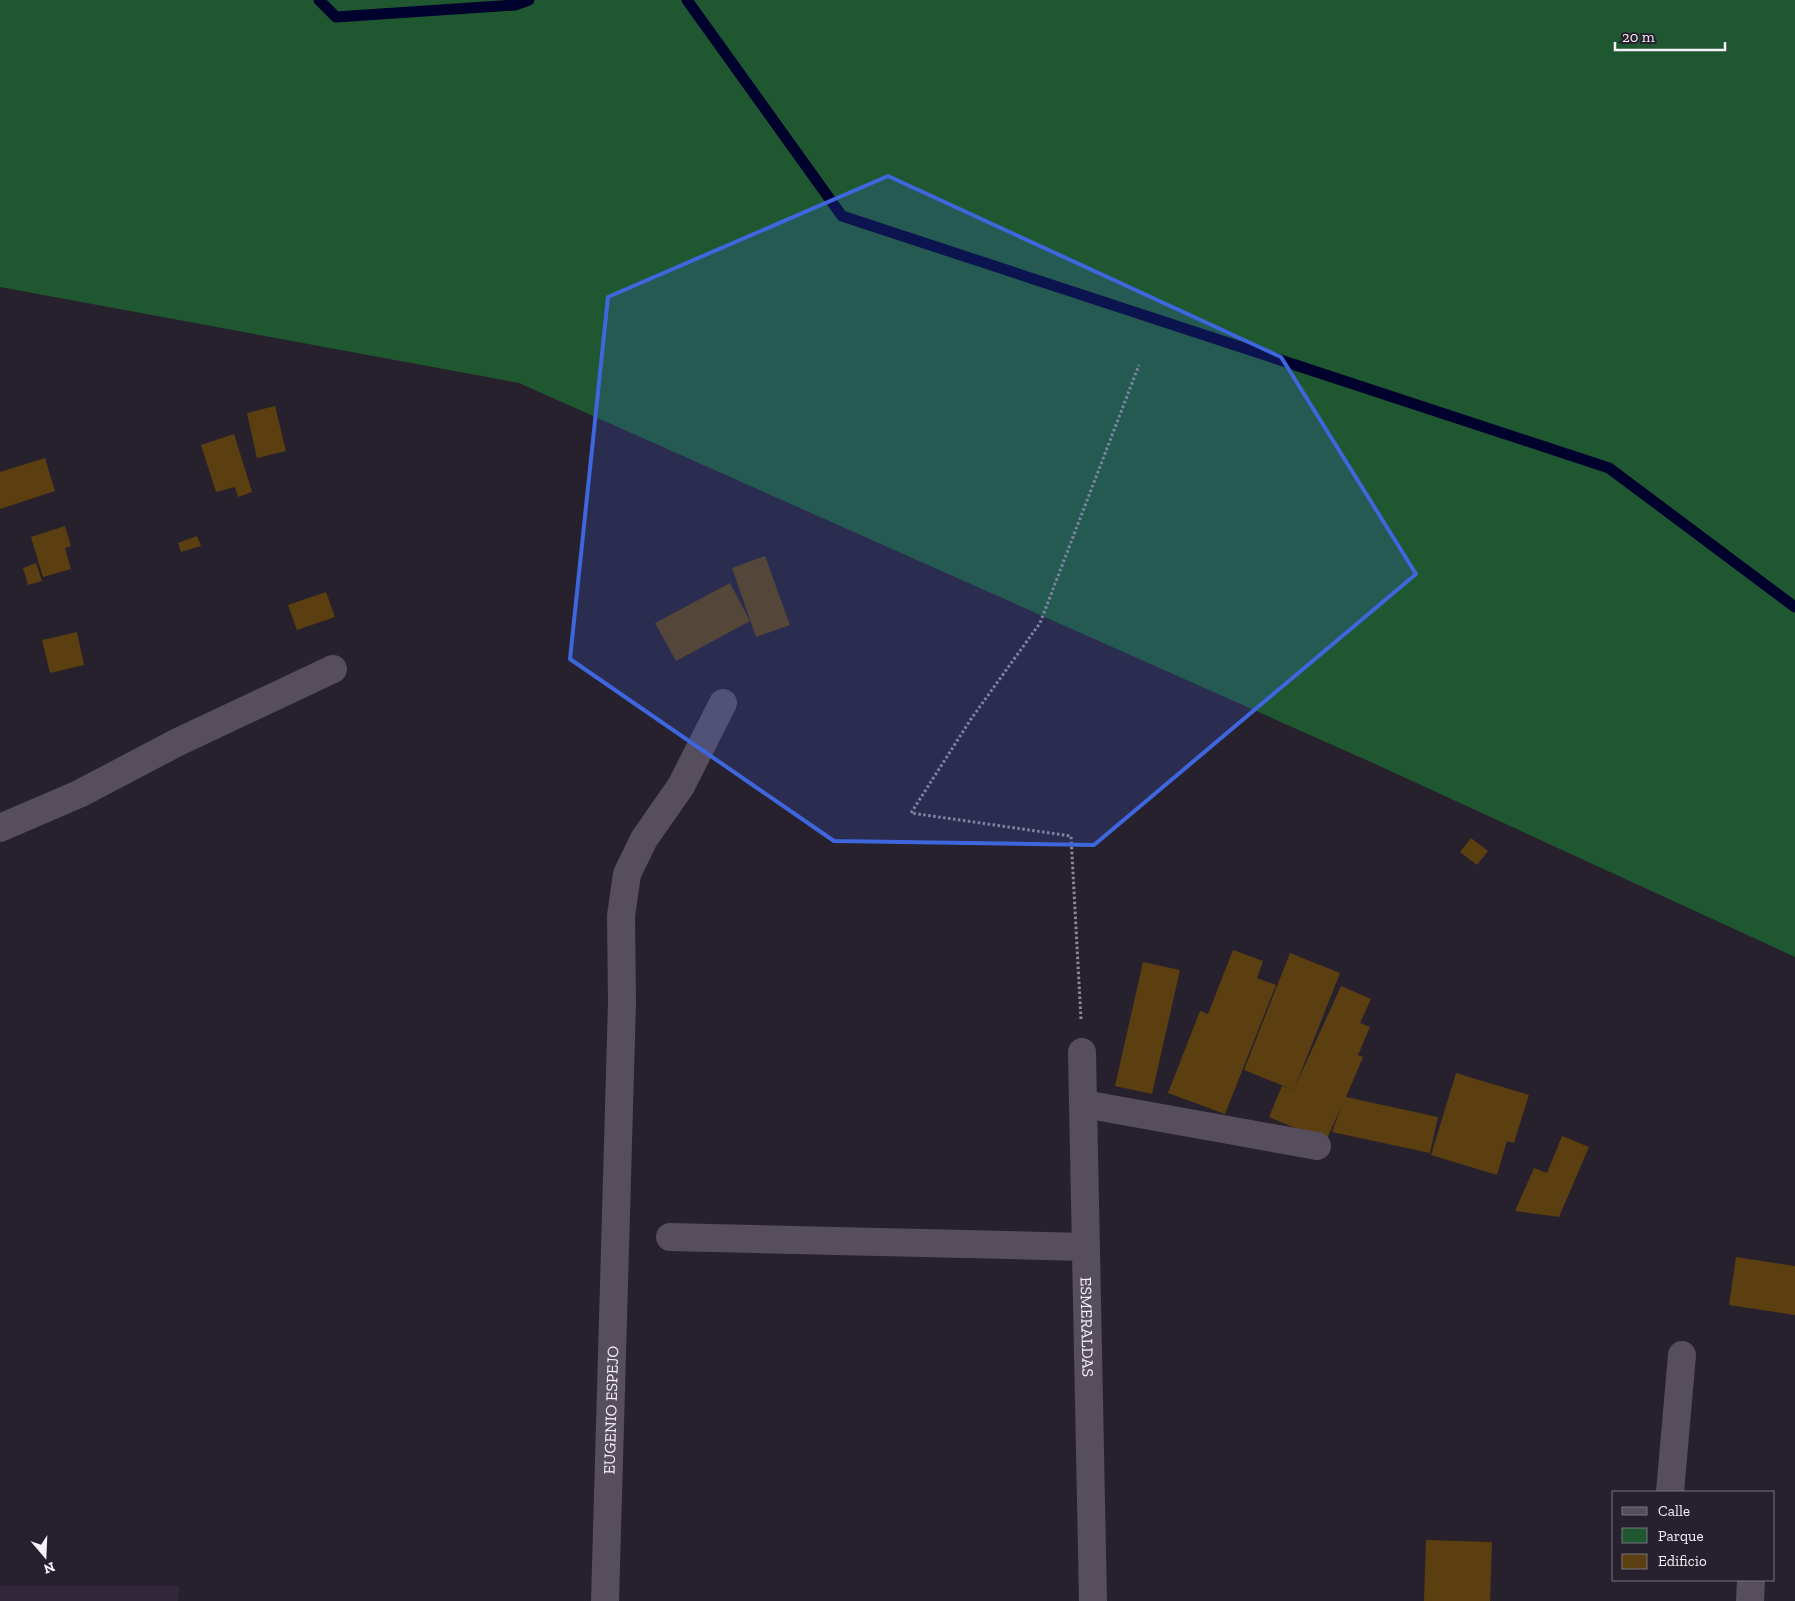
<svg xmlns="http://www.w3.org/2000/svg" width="1795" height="1601" viewBox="0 0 1795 1601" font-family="'Zilla Slab',serif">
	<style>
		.built { fill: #32273a }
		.green { fill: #1f5830 }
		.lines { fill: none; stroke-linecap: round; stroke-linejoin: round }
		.stream { stroke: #00012d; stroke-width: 11 }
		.building { fill: #5b3f10 }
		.path { stroke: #918b96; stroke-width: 3; stroke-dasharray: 2.5 2.5; stroke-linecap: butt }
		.minor { stroke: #574e5d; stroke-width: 28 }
		.marked { fill: #3e66dd; fill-opacity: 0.2; stroke: #3e66dd; stroke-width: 4; stroke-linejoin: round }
		.labels { text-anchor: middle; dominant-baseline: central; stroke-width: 5; stroke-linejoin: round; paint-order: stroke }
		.street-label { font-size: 16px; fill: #f6f1fa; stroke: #27202d }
	</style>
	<rect width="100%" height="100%" fill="#27202d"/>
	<polygon class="built" points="0,1586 179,1586 178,1601 0,1601"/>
	<polygon class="green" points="0,0 1795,0 1795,957 1373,763 519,383 0,287"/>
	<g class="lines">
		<g class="stream">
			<polyline points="319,0 336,17 515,5 529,0"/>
			<polyline points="687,0 842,216 1609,468 1795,607"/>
		</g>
	</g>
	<g class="building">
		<polygon points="275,406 286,451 257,458 247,413"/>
		<polygon points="234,434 252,492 238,497 235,487 216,492 201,445"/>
		<polygon points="45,458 55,491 0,509 0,472"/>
		<polygon points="65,526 71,546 65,548 71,569 43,577 31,537"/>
		<polygon points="197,536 201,546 181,552 178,543"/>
		<polygon points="765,556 790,625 756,637 732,568"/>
		<polygon points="36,563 42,581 28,585 23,568"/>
		<polygon points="730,583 750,621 676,661 655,623"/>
		<polygon points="326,592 335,617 297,630 288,605"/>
		<polygon points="77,632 84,665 50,673 42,640"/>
		<polygon points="1471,838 1488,851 1477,865 1460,852"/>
		<polygon points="1233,950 1263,961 1257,978 1276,985 1225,1114 1168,1093 1200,1011 1208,1014"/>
		<polygon points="1290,953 1340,973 1295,1087 1341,986 1371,999 1360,1023 1370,1027 1358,1055 1363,1057 1346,1097 1438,1117 1430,1153 1332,1132 1342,1105 1326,1141 1269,1117 1282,1086 1294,1090 1244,1070"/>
		<polygon points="1143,962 1180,970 1152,1094 1115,1086"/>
		<polygon points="1456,1073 1529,1095 1514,1143 1507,1141 1497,1175 1431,1155"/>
		<polygon points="1562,1136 1589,1147 1559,1217 1515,1211 1534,1168 1547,1173"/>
		<polygon points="1736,1257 1795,1266 1795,1315 1729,1305"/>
		<polygon points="1426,1540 1492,1542 1490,1601 1424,1601"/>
	</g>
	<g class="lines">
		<polyline class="path" points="1081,1019 1071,836 911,813 971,719 1040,623 1139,365"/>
		<g class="minor">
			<polyline points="0,828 79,794 178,742 333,669"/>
			<path id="s1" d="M1082 1052 1093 1601"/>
			<polyline points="1084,1104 1317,1146"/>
			<polyline points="670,1237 1086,1247"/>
			<polyline points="1670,1492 1682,1355"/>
			<path id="s2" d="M605 1601 622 1002 621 916 627 874 644 839 681 786 723 703"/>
			<polyline points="1750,1601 1751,1580"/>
		</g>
	</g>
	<path class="marked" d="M888 176 1281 357 1416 574 1094 845 834 841 570 659 608 297Z"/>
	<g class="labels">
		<g class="street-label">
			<text stroke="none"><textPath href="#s1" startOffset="275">ESMERALDAS</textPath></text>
			<text stroke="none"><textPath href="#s2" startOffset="191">EUGENIO ESPEJO</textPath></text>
		</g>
	</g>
	<rect x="1612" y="1491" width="162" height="90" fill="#27202d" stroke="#7a747f"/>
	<rect x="1622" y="1507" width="25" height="8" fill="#574e5d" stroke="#7a747f"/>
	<text x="1658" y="1516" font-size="15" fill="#f6f1fa">Calle</text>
	<rect x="1622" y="1528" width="25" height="15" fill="#1f5830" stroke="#7a747f"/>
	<text x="1658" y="1541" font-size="15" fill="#f6f1fa">Parque</text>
	<rect x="1622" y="1554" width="25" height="15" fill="#5b3f10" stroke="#7a747f"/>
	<text x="1658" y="1566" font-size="15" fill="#f6f1fa">Edificio</text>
	<g transform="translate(45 1556) rotate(161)" stroke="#27202d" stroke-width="4" paint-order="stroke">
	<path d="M0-4L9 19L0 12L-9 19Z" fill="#f6f1fa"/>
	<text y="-8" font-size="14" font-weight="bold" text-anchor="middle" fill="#f6f1fa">N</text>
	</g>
	<path d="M1615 42v8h110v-8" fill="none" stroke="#f6f1fa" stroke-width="2.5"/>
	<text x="1622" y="42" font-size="15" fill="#f6f1fa" stroke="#27202d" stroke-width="4" paint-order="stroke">20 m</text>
</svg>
